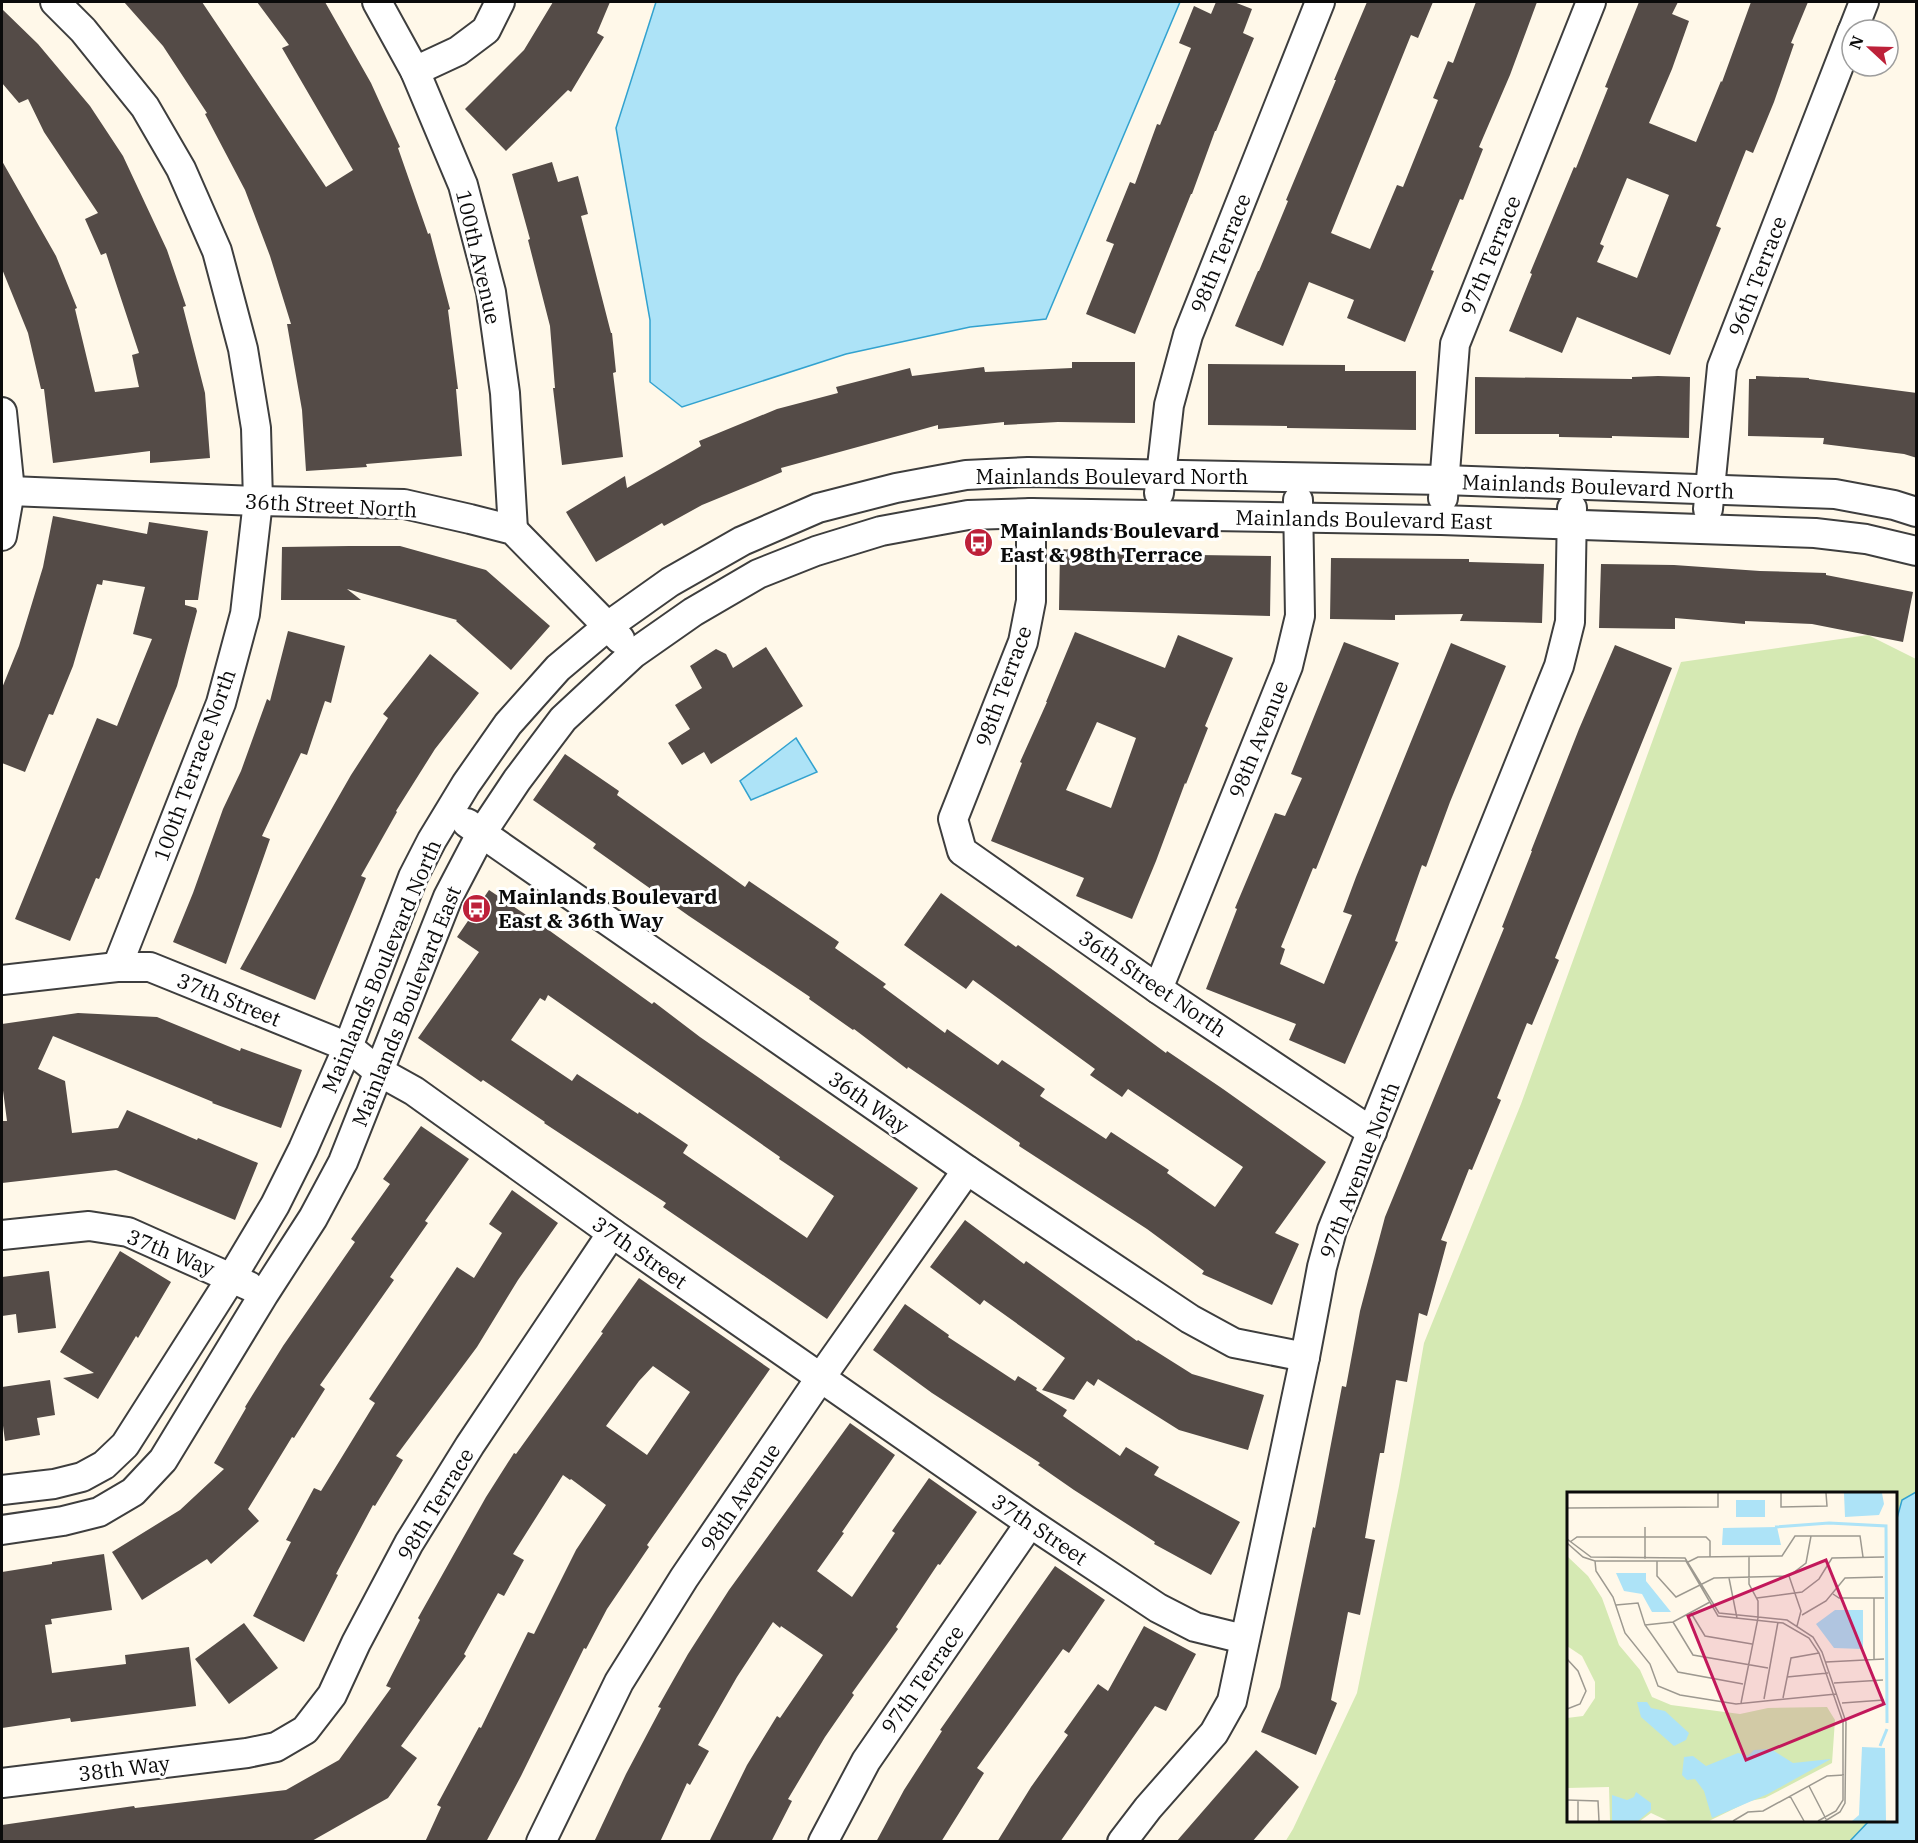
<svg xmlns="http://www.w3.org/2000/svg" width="1918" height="1843" viewBox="0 0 1918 1843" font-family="'IBM Plex Serif',serif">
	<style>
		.green { fill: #d5e9b3; fill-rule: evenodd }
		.water { fill: #ade3f7; stroke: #32a2cf; stroke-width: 1.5 }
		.building { fill: #544b47; fill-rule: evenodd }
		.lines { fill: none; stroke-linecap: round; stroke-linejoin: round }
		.minor-casing { stroke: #3e3e3e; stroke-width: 32 }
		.minor { stroke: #fff; stroke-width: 28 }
		.labels { text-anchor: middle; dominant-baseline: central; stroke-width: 6; stroke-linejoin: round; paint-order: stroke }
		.street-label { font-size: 21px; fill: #0b0b0b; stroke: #fff }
		.poi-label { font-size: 21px; font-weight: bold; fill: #0b0b0b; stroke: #fff; text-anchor: start }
		.inset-river { fill: none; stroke: #ade3f7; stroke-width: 3 }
		.inset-road { fill: none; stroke: #9d9990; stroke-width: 1.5 }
		.view { fill: #c2185b; fill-opacity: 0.15; stroke: #c2185b; stroke-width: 3 }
		.inset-edge { fill: none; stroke: #0b0b0b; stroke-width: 3 }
	</style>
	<rect width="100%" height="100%" fill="#fff8e9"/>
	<path class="green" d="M1868 635 1916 659V1841L1285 1842 1293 1829 1357 1693 1399 1486 1424 1343 1521 1104 1681 662ZM1568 1494H1896V1820H1568Z"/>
	<g class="water">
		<polygon points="656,2 1180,2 1046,319 970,327 846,354 682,407 650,382 650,320 616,128"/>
		<polygon points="796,738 817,772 751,800 740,781"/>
		<polygon points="1916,1492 1916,1841 1850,1841 1869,1821 1896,1820 1896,1522 1902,1500"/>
	</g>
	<g class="building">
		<polygon points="124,2 202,2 326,187 353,170 282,48 289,45 257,2 325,2 371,83 400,147 398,148 428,234 430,233 450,309 448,310 458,389 456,389 462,456 366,464 367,467 306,471 302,410 287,324 291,324 270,256 245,190 205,114 207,113 163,46"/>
		<polygon points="553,2 610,2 597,33 604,37 571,92 568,90 506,151 465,109 524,50"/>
		<polygon points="1216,2 1234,2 1252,9 1243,33 1254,38 1216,131 1215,131 1192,194 1191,194 1135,334 1086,314 1114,244 1106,241 1130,182 1135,184 1157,124 1160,125 1191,48 1179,43 1194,6 1211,14"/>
		<polygon points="1367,2 1433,2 1418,38 1411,35 1331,233 1370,249 1397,185 1403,187 1438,100 1433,98 1448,61 1453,63 1476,2 1537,2 1510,75 1479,147 1483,149 1463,200 1460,199 1431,270 1434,271 1405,342 1347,318 1354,300 1309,282 1283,346 1235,326 1258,271 1259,271 1288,201 1286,200 1336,80 1334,80"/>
		<path d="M1639 2H1678L1672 14 1689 21 1672 69 1649 123 1696 142 1721 81 1722 82 1751 2H1808L1791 43 1794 44 1774 102 1753 153 1746 150 1716 226 1721 228 1670 355 1577 317 1562 353 1509 331 1532 274 1530 273 1574 167 1576 168 1608 88 1605 87ZM1627 178 1669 195 1637 278 1597 262 1604 246 1600 244Z"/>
		<polygon points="2,9 38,44 90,106 123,156 167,250 186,306 183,307 205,393 210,458 150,463 150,451 53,463 44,389 41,389 28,333 2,269 2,161 56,256 77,308 75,309 95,392 139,387 132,355 139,353 106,253 101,255 85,219 98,213 44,132 28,99 19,103 2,83"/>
		<polygon points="552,162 558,182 578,176 588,214 581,216 611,333 612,333 616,372 613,373 623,457 562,465 553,388 555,388 550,326 528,240 530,239 512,174"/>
		<polygon points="1072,362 1135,362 1135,423 1058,422 1004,425 1004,422 938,429 938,425 781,468 782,472 702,505 664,526 662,523 596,562 566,512 625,476 627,488 701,446 699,441 777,409 838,393 836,387 910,368 912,376 984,367 985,372 1072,368"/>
		<polygon points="1208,364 1345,365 1345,371 1416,371 1416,430 1287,428 1287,426 1208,425"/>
		<polygon points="1658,376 1690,377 1689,438 1612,436 1612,438 1559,437 1559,434 1475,434 1475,377 1632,379 1632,377"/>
		<polygon points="1756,376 1809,378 1809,379 1917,393 1917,458 1904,454 1823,444 1824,438 1748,436 1749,379 1756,379"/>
		<polygon points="53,516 147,534 149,522 208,531 198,600 185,600 185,605 196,608 197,611 177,686 99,879 96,878 70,941 15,919 97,718 117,726 152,639 133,634 145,587 103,580 102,585 97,584 73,666 53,715 49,714 25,772 2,763 2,688 19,646 43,567"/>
		<polygon points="349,546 400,546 486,570 550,626 511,670 456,621 457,620 347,589 361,600 281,600 282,547"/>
		<polygon points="1060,549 1124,552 1124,554 1271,556 1270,616 1059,610"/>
		<polygon points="1331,558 1469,559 1469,562 1544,564 1542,623 1460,621 1463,614 1395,615 1395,620 1330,619"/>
		<polygon points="1601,564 1674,565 1760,571 1826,573 1826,575 1913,592 1903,642 1812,624 1745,621 1745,624 1675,618 1675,629 1599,628"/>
		<polygon points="288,631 345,646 331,703 325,701 307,755 301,753 262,836 270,839 226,964 173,942 193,893 223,809 241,771 267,699 270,701"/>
		<path d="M1075 632 1165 668 1178 635 1233 658 1205 726 1208 728 1186 784 1185 783 1156 861 1132 919 1076 896 1084 878 991 841 1022 763 1020 762 1047 702H1046ZM1097 722 1136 738 1111 808 1066 790Z"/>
		<polygon points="1344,642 1399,663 1316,869 1313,868 1281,947 1285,949 1280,964 1324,984 1352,915 1343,912 1356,877 1451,643 1506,666 1450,802 1426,867 1422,865 1395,941 1398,942 1345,1064 1289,1040 1296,1024 1206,989 1237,909 1235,908 1275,813 1285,816 1302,778 1291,774"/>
		<polygon points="1615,645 1672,668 1555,958 1559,960 1532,1025 1527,1023 1497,1098 1501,1100 1472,1170 1469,1169 1441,1240 1447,1242 1427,1316 1419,1313 1407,1382 1396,1380 1384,1453 1380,1453 1365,1538 1375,1540 1360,1615 1348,1612 1331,1700 1337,1703 1316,1755 1261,1732 1280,1687 1313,1527 1315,1528 1342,1386 1346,1387 1360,1311 1385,1217 1504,928 1502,927 1532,851 1531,851 1579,729"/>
		<polygon points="766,647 803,706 711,764 704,752 682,765 668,743 690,729 675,705 702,688 690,666 716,649 726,654 733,668"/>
		<polygon points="430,654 479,693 435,749 396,811 397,812 361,876 366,878 315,1000 240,969 351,775 388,718 383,714"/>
		<polygon points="565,754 619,791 617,795 745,887 749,881 839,942 835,948 886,984 883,987 945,1033 947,1029 998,1065 1002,1060 1045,1089 1040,1096 1106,1139 1111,1132 1169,1170 1167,1173 1215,1207 1243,1167 1128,1089 1122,1097 1090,1075 1095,1069 973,980 966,989 904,945 941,893 1016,947 1018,945 1053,970 1166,1053 1167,1051 1223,1089 1326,1162 1275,1233 1299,1244 1272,1305 1202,1274 1204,1271 1147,1229 1019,1146 1020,1143 908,1067 907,1069 854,1029 853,1030 809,999 810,997 689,916 593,848 596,844 533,800"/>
		<path d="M489 890 550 931 652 1004 654 1002 700 1037 918 1188 827 1319 663 1207 666 1203 544 1123 545 1122 483 1080 481 1082 418 1038 479 952 457 937ZM548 995 780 1157 779 1159 834 1196 807 1238 683 1153 688 1145 639 1112 638 1114 577 1074 572 1081 511 1040 540 998 545 1001Z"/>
		<polygon points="78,1013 157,1017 240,1051 241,1048 302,1070 281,1128 212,1103 213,1102 53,1036 38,1069 65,1081 72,1133 118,1128 127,1110 197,1140 198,1138 258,1163 235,1220 116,1170 2,1183 2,1121 7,1121 2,1083 2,1024"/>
		<polygon points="421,1126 469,1159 425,1221 428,1223 390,1277 394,1280 320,1385 325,1389 294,1438 292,1437 248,1509 259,1521 211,1564 207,1559 142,1600 112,1552 180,1510 224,1469 214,1463 246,1408 245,1407 283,1346 355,1242 351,1239 390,1184 383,1179"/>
		<polygon points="512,1190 558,1223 518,1280 477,1347 396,1456 403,1460 375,1506 373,1505 336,1574 338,1575 304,1642 253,1616 291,1542 286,1540 314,1488 321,1491 375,1403 369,1399 457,1267 474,1278 502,1233 489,1224"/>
		<polygon points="965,1220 1024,1264 1026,1261 1137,1341 1138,1340 1192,1374 1264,1395 1248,1450 1179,1430 1098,1379 1094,1386 1087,1381 1074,1400 1042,1390 1065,1358 984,1300 980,1305 930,1267"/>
		<polygon points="120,1251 171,1282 138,1338 136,1336 98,1399 63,1378 94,1373 60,1352"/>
		<polygon points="49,1271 56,1328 18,1333 16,1314 2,1316 2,1277"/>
		<path d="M639 1278 770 1369 647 1545 649 1547 607 1609 586 1649 584 1648 521 1776 486 1842H425L441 1807 437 1805 479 1727 481 1728 528 1632 534 1634 576 1550 606 1505 571 1479 570 1480 563 1475 513 1554 524 1560 504 1596 498 1593 464 1654 466 1656 401 1746 417 1758 388 1798 310 1842H2V1825L134 1806 135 1808 286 1790 339 1760 391 1688 386 1686 420 1620 418 1618 486 1497 514 1453 516 1454 603 1333 601 1332ZM653 1366 690 1392 647 1455 606 1426 639 1381Z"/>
		<polygon points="905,1304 949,1335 948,1337 1015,1381 1018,1376 1037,1388 1036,1390 1067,1410 1063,1416 1120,1456 1126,1447 1159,1467 1154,1475 1240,1522 1211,1575 1154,1544 1155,1542 1074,1490 1038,1465 1040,1463 932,1393 873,1350"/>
		<polygon points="50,1380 55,1415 37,1418 40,1435 5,1441 2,1418 2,1387"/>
		<polygon points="850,1423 895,1455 842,1532 844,1533 817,1571 852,1597 895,1533 892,1531 929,1478 977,1512 940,1565 938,1564 896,1627 898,1629 852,1693 854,1695 825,1737 788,1799 792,1801 771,1842 709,1842 747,1765 777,1716 780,1718 823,1655 781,1626 780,1628 773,1622 737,1677 698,1745 709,1751 690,1785 687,1783 660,1842 594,1842 626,1774 661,1708 658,1707 688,1654 729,1590"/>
		<polygon points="104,1554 112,1610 51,1619 52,1624 45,1625 52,1673 126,1664 125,1655 189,1647 196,1706 71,1722 70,1718 2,1728 2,1572 52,1564 52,1562"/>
		<polygon points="1055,1566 1105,1600 1069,1653 1063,1649 977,1768 984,1773 941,1842 876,1842 904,1790 942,1731 940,1730"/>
		<polygon points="244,1623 278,1668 229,1704 195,1659"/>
		<polygon points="1144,1626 1196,1654 1166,1711 1155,1706 1060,1842 997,1842 1031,1787 1068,1735 1064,1732 1098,1684 1108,1691"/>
		<polygon points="1256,1750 1299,1787 1252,1842 1176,1842"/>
	</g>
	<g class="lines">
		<defs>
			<g id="minor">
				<polyline points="55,2 83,30 145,107 181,169 217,251 243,349 256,428 258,501 245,614 221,703 117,967"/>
				<polyline points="377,2 415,71 463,185 491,292 505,393 513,530"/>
				<polyline points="1853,30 1864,2"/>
				<polyline points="415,71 458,51 486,30 500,2"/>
				<polyline points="2,412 10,491 2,536"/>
				<polyline points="10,491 258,501 404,504 470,519 513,530 620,639"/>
				<polyline points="1159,493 1169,405 1188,335 1320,2"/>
				<polyline points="1443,498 1455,344 1591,2"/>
				<polyline points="1708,509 1722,367 1852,32"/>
				<polyline points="1031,513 1031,601 1023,642 953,819 962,851 1158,989 1372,1132"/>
				<polyline points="467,823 967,1170 1190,1319 1234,1343 1305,1357"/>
				<polyline points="2,980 117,967 150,967 348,1047 378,1071 414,1091 612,1233 1030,1523 1158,1608 1195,1627 1244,1639"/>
				<polyline points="1158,989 1288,666 1300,616 1298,500"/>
				<polyline points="2,1235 89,1226 128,1232 249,1286"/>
				<polyline points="2,1490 54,1484 82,1477 104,1465 125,1445 232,1277 275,1205 303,1149 348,1047 413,877 432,840 466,784 508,724 558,668 608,626 670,582 742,541 818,508 896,488 966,475 1028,472 1444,480 1835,494 1894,505 1916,512"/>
				<polyline points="2,1530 63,1521 99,1512 133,1492 163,1460 264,1294 313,1218 343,1162 448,897 481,834 517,780 563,719 633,654 693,612 758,574 816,551 881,531 968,515 1031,513 1441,520 1815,533 1866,539 1916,551"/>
				<polyline points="2,1783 247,1753 276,1747 305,1730 332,1695 356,1643 409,1543 470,1445 612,1233"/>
				<polyline points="541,1842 619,1682 684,1578 821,1377 967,1170"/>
				<polyline points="823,1842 866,1761 1030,1523"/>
				<polyline points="1122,1842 1148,1808 1214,1733 1232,1701 1305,1357 1322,1267 1332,1230 1559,666 1570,622 1572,508"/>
			</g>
		</defs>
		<use href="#minor" class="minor-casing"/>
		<use href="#minor" class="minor"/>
	</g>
	<defs>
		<symbol id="bus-disc" viewBox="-11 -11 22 22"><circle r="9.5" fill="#bd2139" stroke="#fff"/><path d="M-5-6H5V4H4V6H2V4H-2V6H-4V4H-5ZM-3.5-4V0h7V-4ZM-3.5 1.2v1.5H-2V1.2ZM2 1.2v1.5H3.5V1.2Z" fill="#fff"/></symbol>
	</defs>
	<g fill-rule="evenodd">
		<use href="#bus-disc" x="962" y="526" width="33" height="33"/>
		<use href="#bus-disc" x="460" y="892" width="33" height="33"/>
	</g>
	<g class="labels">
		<g class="street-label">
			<text transform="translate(1220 253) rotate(-68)">98th Terrace</text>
			<text transform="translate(1490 255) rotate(-68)">97th Terrace</text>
			<text transform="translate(479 257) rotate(77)">100th Avenue</text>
			<text transform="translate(1757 276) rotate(-69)">96th Terrace</text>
			<text x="1112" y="476">Mainlands Boulevard North</text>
			<text transform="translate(1598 486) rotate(2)">Mainlands Boulevard North</text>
			<text transform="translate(331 505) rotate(3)">36th Street North</text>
			<text transform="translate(1364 519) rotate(1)">Mainlands Boulevard East</text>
			<text transform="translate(1003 686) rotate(-70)">98th Terrace</text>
			<text transform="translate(1258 739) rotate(-68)">98th Avenue</text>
			<text transform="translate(194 765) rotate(-70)">100th Terrace North</text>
			<text transform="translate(381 966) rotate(-67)">Mainlands Boulevard North</text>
			<text transform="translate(1153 983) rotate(34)">36th Street North</text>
			<text transform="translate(229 999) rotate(22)">37th Street</text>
			<text transform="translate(406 1006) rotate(-68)">Mainlands Boulevard East</text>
			<text transform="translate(869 1102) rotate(35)">36th Way</text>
			<text transform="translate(1359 1170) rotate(-69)">97th Avenue North</text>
			<text transform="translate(171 1252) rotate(22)">37th Way</text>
			<text transform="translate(640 1252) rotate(35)">37th Street</text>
			<text transform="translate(740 1497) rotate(-56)">98th Avenue</text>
			<text transform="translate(435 1504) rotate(-59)">98th Terrace</text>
			<text transform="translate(1040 1529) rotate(34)">37th Street</text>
			<text transform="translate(922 1679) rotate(-55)">97th Terrace</text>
			<text transform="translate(124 1768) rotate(-7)">38th Way</text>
		</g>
		<g class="poi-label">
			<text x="1000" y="530">Mainlands Boulevard<tspan x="1000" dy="24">East &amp; 98th Terrace</tspan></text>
			<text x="498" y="896">Mainlands Boulevard<tspan x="498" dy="24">East &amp; 36th Way</tspan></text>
		</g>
	</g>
	<g transform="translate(1567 1492)">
		<rect width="330" height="330" fill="#fff8e9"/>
		<path d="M0 64 21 84 35 106 52 153 73 178 85 205 104 213 173 222 201 216 260 215 268 228 265 271 198 306 183 309 142 329H101L84 321 73 329H43L42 295 0 296V226L16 224 28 206V190L15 164 0 154Z" fill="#d5e9b3"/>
		<path d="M277 1H315L317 12 312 23 278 25ZM169 8H198V25H169ZM210 35 214 53H155L156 36ZM49 81H79V89L104 120H85L75 102 57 99ZM268 118H296V157L267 156 249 132ZM70 210H80L84 216 98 219 122 241 119 248 107 254 74 225ZM295 255 318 256 319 329H285L292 323ZM204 257 226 271 264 267 201 302 145 326 137 299 128 287 120 288 115 283 117 265 126 264 139 274 171 261 181 264 187 258ZM69 300 84 311V318L71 329H45V303L60 308 67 305Z" fill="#ade3f7"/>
		<path class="inset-river" d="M208 35 262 31 319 34 320 231M313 254 320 237"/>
		<path class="inset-road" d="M214 1V15L260 14 259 1M0 16 151 15V1M78 35V67M0 47 24 65 118 66 152 121 220 128 246 145 255 160 279 230 278 311 273 320 258 329M3 50 10 45H139L143 49V65M0 51 16 65 28 69H119L151 124 216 131 242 146 252 161 276 230V308L269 319 251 329M330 65V219M28 69 29 79 46 105 58 141 83 172 91 194 113 203 169 212 269 202M90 69V84L109 105 147 86 222 84 239 71 244 44M121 70 131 65 215 64 228 44H293L296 65M222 84 234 119 230 134M162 86 170 126M266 102 272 106H317M190 106 235 100 252 87 265 66 317 65M307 106V167M49 113 71 111 78 133 111 180 176 192M124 121 138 144 185 152M235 123 259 109 278 86 316 85M106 130 126 163 201 176M78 133 106 130 143 110M0 167 11 179 19 199 13 212 0 217M259 170 317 167M220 185 261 181M267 191 316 188M216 206 224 166 252 161M197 207 211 130M174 211 191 126V109L182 92V65M275 211 317 208M242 294 259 327M223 304 237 329M0 308 31 309 32 329M11 308V329M166 329 181 320 196 319 260 284 277 283"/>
		<path class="view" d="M259 68 317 212 179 268 121 124Z"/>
		<rect width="330" height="330" class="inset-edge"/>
	</g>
	<rect width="1918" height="1843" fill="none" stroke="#0b0b0b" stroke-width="6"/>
	<g transform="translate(1870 48) rotate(292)"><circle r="28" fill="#ffffff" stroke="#9d9d9d" stroke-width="1.5"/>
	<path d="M0-4.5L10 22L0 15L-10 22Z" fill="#bd2139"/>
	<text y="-9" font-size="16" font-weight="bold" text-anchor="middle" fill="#0b0b0b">N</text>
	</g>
</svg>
